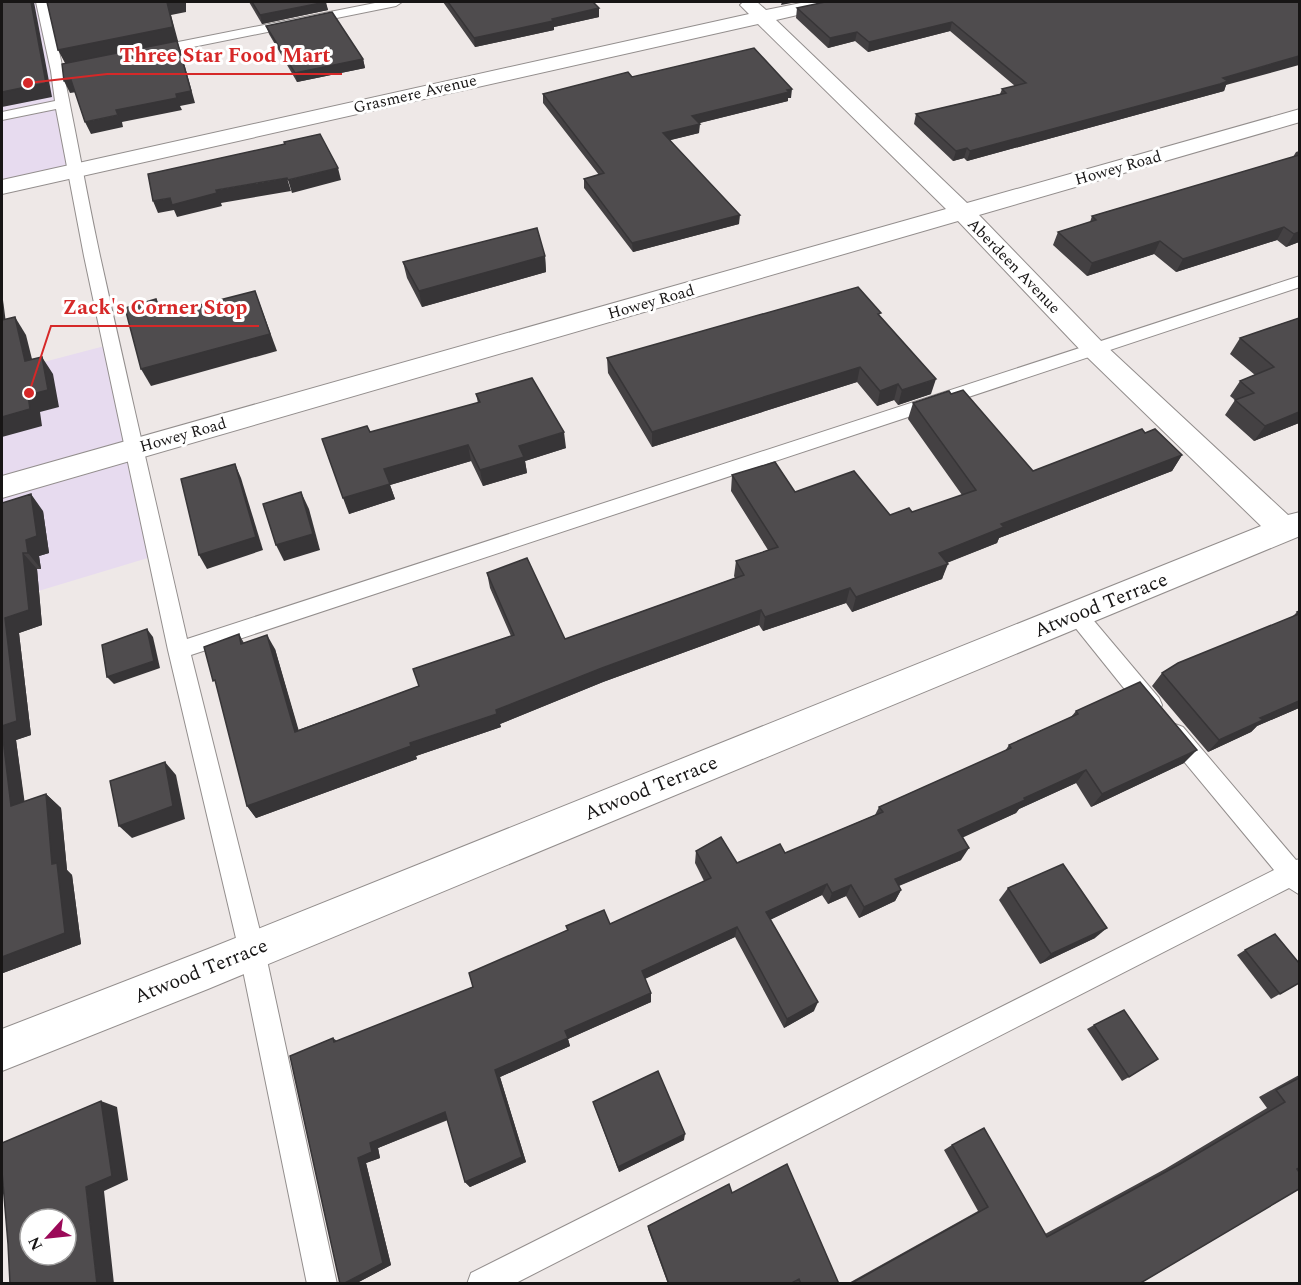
<svg xmlns="http://www.w3.org/2000/svg" width="1301" height="1285" viewBox="0 0 1301 1285" font-family="Spectral,serif">
	<style>
		.commercial { fill: #e7dbef }
		.lines { fill: none; stroke-linecap: round; stroke-linejoin: round }
		.lane-casing { stroke: #938e8d; stroke-width: 2 }
		.street-casing { stroke: #938e8d; stroke-width: 2 }
		.lane { fill: #fff; fill-rule: evenodd }
		.street { fill: #fff; fill-rule: evenodd }
		.wall { fill: #444143 }
		.shaded-wall { fill: #373537 }
		.building { fill: #4f4c4e; stroke: #373537; stroke-width: 1.5; fill-rule: evenodd }
		.labels { text-anchor: middle; dominant-baseline: central; stroke-width: 6; stroke-linejoin: round; paint-order: stroke }
		.far-street-label { font-size: 16px; fill: #171515; stroke: #fff }
		.street-label { font-size: 20px; fill: #171515; stroke: #fff }
		.leader { fill: none; stroke: #d62828; stroke-width: 2 }
		.callout-dot { fill: #d62828; stroke: #fff; stroke-width: 2 }
		.callout-label { font-size: 21px; text-anchor: middle; font-weight: bold; fill: #d62828; stroke: #fff; stroke-width: 6; stroke-linejoin: round; paint-order: stroke }
	</style>
	<rect width="100%" height="100%" fill="#eee8e7"/>
	<g class="commercial">
		<polygon points="2,2 41,2 77,171 2,188"/>
		<polygon points="116,343 161,554 2,602 2,373"/>
	</g>
	<g class="lines">
		<defs>
			<g id="lane">
				<path d="M36 2H48C68 86 82 172 100 256 128 384 158 511 187 639L1300 276V287L191 655 265 951 337 1284H307L239 951 168 650 84 256 56 109 2 120V112L55 101 51 71Z"/>
				<polygon points="380,2 402,2 396,6 153,55 147,51 153,47"/>
				<polygon points="1077,607 1084,609 1159,698 1162,705 1159,712 1151,714 1143,712 1070,621 1067,615 1070,609"/>
				<polygon points="1175,724 1183,727 1296,860 1300,859 1300,895 1289,888 514,1284 467,1284 471,1273 1274,870 1167,741 1164,734 1167,727"/>
			</g>
			<polygon id="street" points="743,2 757,2 766,10 806,2 838,2 836,6 776,20 967,203 1300,109 1300,122 979,215 1104,344 1288,515 1300,512 1300,536 208,989 2,1071 2,1029 208,949 1261,526 1086,356 958,221 2,498 2,476 946,209 758,24 2,194 2,180 749,14 740,5"/>
		</defs>
		<use href="#lane" class="lane-casing"/>
		<use href="#street" class="street-casing"/>
		<use href="#lane" class="lane"/>
		<use href="#street" class="street"/>
	</g>
	<g class="wall">
		<polygon points="249,2 325,2 328,10 262,24"/>
		<polygon points="443,2 593,2 599,8 599,17 554,27 554,30 475,47"/>
		<polygon points="1299,2 1226,85 1224,91 967,161 964,158 953,161 914,124 916,114 1000,94 1002,89 1015,86 950,31 868,52 855,41 828,48 796,18 797,8"/>
		<polygon points="266,26 363,59 365,68 297,82 269,34"/>
		<polygon points="632,77 791,98 788,98 788,101 699,123 699,133 670,140 739,224 633,252 584,188 584,179 599,175 543,103 543,94"/>
		<polygon points="1299,151 1299,242 1286,247 1277,240 1176,272 1154,254 1087,276 1053,245 1058,232 1090,222 1092,216 1293,157 1296,152"/>
		<polygon points="545,256 546,272 422,307 407,278 403,262"/>
		<polygon points="880,317 931,394 898,405 894,400 877,406 857,382 652,447 608,373 607,358"/>
		<polygon points="1299,318 1299,423 1254,441 1225,415 1235,400 1230,396 1240,381 1255,375 1230,354 1240,338"/>
		<polygon points="476,394 566,448 525,461 527,473 483,486 471,461 390,485 395,499 349,514 370,432 478,403"/>
		<polygon points="913,403 1033,471 1145,433 1182,455 1172,471 999,538 997,543 947,563 942,579 852,612 846,603 763,631 759,625 603,682 500,724 501,727 416,756 417,759 256,818 247,806 239,634 244,643 275,649 298,730 419,686 511,636 490,588 487,573 565,639 735,578 734,576 736,561 768,550 731,491 732,475 795,492 890,515 912,512 962,495 908,419"/>
		<polygon points="2,503 43,511 49,553 39,556 41,569 37,569 42,625 19,633 31,735 16,740 24,802 46,794 61,808 67,870 72,875 81,944 3,973"/>
		<polygon points="1299,611 1299,708 1257,726 1251,732 1208,752 1152,686 1162,673 1292,617 1297,612"/>
		<polygon points="1076,711 1184,763 1091,807 1076,783 1019,809 1016,813 962,837 961,860 899,886 901,890 895,901 859,918 846,896 828,904 822,895 770,920 814,1011 784,1028 735,937 645,979 651,993 651,1002 568,1039 570,1046 500,1077 526,1162 470,1187 465,1182 448,1120 378,1148 380,1158 366,1163 391,1265 355,1284 340,1284 333,1038 337,1041 473,987 567,930 566,926 610,924 704,881 695,863 696,851 737,863 785,853 875,815 879,807 1005,751 1009,745 1071,717"/>
		<polygon points="1008,888 1095,938 1040,964 999,900"/>
		<polygon points="1245,950 1299,983 1271,999 1237,955"/>
		<polygon points="1094,1025 1129,1077 1122,1081 1087,1029"/>
		<polygon points="1299,1075 1299,1168 1139,1284 847,1284 978,1211 944,1150 952,1145 1045,1234 1165,1169 1267,1108 1259,1097"/>
		<polygon points="593,1102 684,1140 619,1172"/>
		<polygon points="732,1193 839,1284 796,1284 795,1281 790,1284 668,1284 648,1229 648,1226"/>
	</g>
	<g class="shaded-wall">
		<polygon points="31,2 34,2 52,97 2,107 2,92"/>
		<polygon points="166,2 186,2 186,12 171,15 178,41 177,41 181,52 195,103 180,106 182,110 122,122 123,127 91,134 85,122 118,115 65,63 58,50"/>
		<polygon points="326,2 328,10 262,24 260,15"/>
		<polygon points="782,2 797,2 781,5"/>
		<polygon points="599,8 599,17 554,27 554,30 475,47 474,38 552,19"/>
		<polygon points="952,22 950,31 868,52 869,42"/>
		<polygon points="857,32 855,41 828,48 830,38"/>
		<polygon points="1299,56 1299,65 1226,85 1224,91 967,161 970,151"/>
		<polygon points="363,59 365,68 297,82 295,73"/>
		<polygon points="71,80 77,92 70,93 64,81"/>
		<polygon points="792,89 791,98 788,98 788,101 692,125 692,116"/>
		<polygon points="700,124 699,133 663,142 663,133"/>
		<polygon points="967,148 964,158 953,161 956,151"/>
		<polygon points="338,168 341,180 292,193 288,180"/>
		<polygon points="287,178 291,191 221,203 222,206 177,217 174,210 158,213 153,201"/>
		<polygon points="740,215 739,224 633,252 632,243"/>
		<polygon points="1284,227 1277,240 1176,272 1183,259"/>
		<polygon points="1299,232 1299,242 1286,247 1294,234"/>
		<polygon points="1160,241 1154,254 1087,276 1092,263"/>
		<polygon points="545,256 546,272 422,307 419,291"/>
		<polygon points="255,291 277,351 151,386 141,369"/>
		<polygon points="2,292 8,339 2,330"/>
		<polygon points="156,299 165,317 161,315"/>
		<polygon points="15,317 26,335 37,379 25,361"/>
		<polygon points="42,357 53,374 59,407 40,412 42,426 2,437 2,417 28,395"/>
		<polygon points="860,367 857,382 652,447 652,432"/>
		<polygon points="936,379 931,394 898,405 902,390"/>
		<polygon points="898,384 894,400 877,406 880,391"/>
		<polygon points="1299,412 1299,423 1254,441 1265,426"/>
		<polygon points="564,432 566,448 525,461 527,473 483,486 480,470 519,446"/>
		<polygon points="468,445 471,461 390,485 395,499 349,514 343,498 384,469"/>
		<polygon points="1182,455 1172,471 999,538 997,543 933,568 939,553 1001,524"/>
		<polygon points="235,464 241,478 263,550 207,569 199,555"/>
		<polygon points="301,492 309,509 320,550 284,561 276,545"/>
		<polygon points="31,494 43,511 49,553 39,556 41,569 28,553 26,540"/>
		<polygon points="23,553 37,569 42,625 19,633 31,735 16,740 27,819 11,806 2,730 5,618"/>
		<polygon points="948,564 942,579 852,612 856,597"/>
		<polygon points="850,588 846,603 763,631 765,617"/>
		<polygon points="761,610 759,625 603,682 500,724 501,727 416,756 417,759 256,818 247,806 496,710 602,668"/>
		<polygon points="147,629 153,637 160,668 114,684 107,677"/>
		<polygon points="267,635 275,649 303,745 295,732"/>
		<polygon points="1299,701 1299,708 1257,726 1251,732 1208,752 1219,740 1260,718"/>
		<polygon points="1197,750 1184,763 1091,807 1102,794"/>
		<polygon points="165,762 176,775 185,819 132,838 119,826"/>
		<polygon points="1086,770 1076,783 1019,809 1016,813 951,843 958,830 1024,798"/>
		<polygon points="46,794 61,808 67,870 72,875 81,944 3,973 2,972 2,957 52,864"/>
		<polygon points="969,848 961,860 888,890 895,879"/>
		<polygon points="827,884 822,895 763,923 766,912"/>
		<polygon points="851,885 846,896 828,904 832,893"/>
		<polygon points="901,890 895,901 859,918 864,907"/>
		<polygon points="737,927 735,937 642,980 642,971"/>
		<polygon points="1107,928 1095,938 1040,964 1051,954"/>
		<polygon points="651,993 651,1002 568,1039 570,1046 500,1077 526,1162 470,1187 465,1182 495,1070 565,1031"/>
		<polygon points="818,1002 814,1011 784,1028 787,1019"/>
		<polygon points="101,1101 117,1107 128,1180 104,1191 114,1284 97,1284 86,1187"/>
		<polygon points="445,1112 451,1118 378,1148 380,1158 366,1163 391,1265 355,1284 343,1284 358,1158 370,1143"/>
		<polygon points="685,1134 684,1140 619,1172 618,1167"/>
	</g>
	<g class="building">
		<polygon points="2,2 31,2 46,83 2,92"/>
		<polygon points="47,2 167,2 173,27 58,50"/>
		<polygon points="252,2 326,2 260,15"/>
		<polygon points="448,2 593,2 599,8 552,19 553,21 474,38"/>
		<polygon points="825,2 1299,2 1299,56 1223,78 1228,81 1220,84 970,151 967,148 956,151 916,114 1006,93 1002,89 1026,83 952,22 869,42 857,32 830,38 797,8"/>
		<polygon points="332,12 363,59 295,73 266,26"/>
		<polygon points="177,41 191,91 176,94 177,98 116,110 118,115 85,122 71,80 64,81 62,64"/>
		<polygon points="754,48 792,89 787,90 789,92 692,116 700,124 663,133 740,215 632,243 584,179 604,173 543,94 628,72 632,77"/>
		<polygon points="320,134 338,168 288,180 287,178 216,190 217,193 172,205 170,198 153,201 148,174 285,144 284,142"/>
		<polygon points="1299,155 1299,232 1294,234 1284,227 1183,259 1160,241 1092,263 1058,232 1096,220 1092,216 1106,212"/>
		<polygon points="537,228 545,256 419,291 403,262"/>
		<polygon points="858,287 881,313 878,314 936,379 902,390 898,384 880,391 860,367 652,432 607,358"/>
		<polygon points="255,291 270,334 141,369 125,308 156,299 161,315"/>
		<polygon points="15,317 25,361 42,357 48,390 28,395 30,409 2,417 2,320"/>
		<polygon points="1299,318 1299,412 1265,426 1235,400 1254,393 1240,381 1274,367 1240,338"/>
		<polygon points="532,378 564,432 519,446 524,457 480,470 468,445 384,469 390,484 343,498 322,439 367,426 370,432 480,402 476,394"/>
		<polygon points="963,390 1033,471 1142,429 1145,433 1155,429 1182,455 1001,524 1004,527 939,553 948,564 856,597 850,588 765,617 761,610 602,668 496,710 497,714 410,743 411,746 247,806 215,680 213,681 204,647 239,634 241,644 267,635 295,732 419,686 413,669 514,635 487,573 527,558 565,639 744,575 736,561 778,547 732,475 775,462 795,492 854,471 890,515 909,508 912,512 976,490 913,403 949,391 951,394"/>
		<polygon points="235,464 256,537 199,555 181,479"/>
		<polygon points="301,492 313,534 276,545 263,504"/>
		<polygon points="31,494 37,536 26,540 28,553 23,553 29,610 5,618 17,721 2,726 2,503"/>
		<polygon points="1299,611 1299,701 1260,718 1263,720 1219,740 1162,673 1178,663 1299,614 1297,612"/>
		<polygon points="147,629 154,661 107,677 102,645"/>
		<polygon points="1140,682 1197,750 1102,794 1086,770 1024,798 1025,800 958,830 969,848 895,879 901,890 864,907 851,885 832,893 827,884 766,912 818,1002 787,1019 737,927 642,971 651,993 565,1031 568,1038 495,1070 522,1157 465,1182 445,1112 370,1143 372,1152 358,1158 383,1263 343,1284 340,1284 290,1056 333,1038 334,1042 473,987 469,973 568,930 566,926 604,910 610,924 711,878 696,851 721,837 737,863 780,844 785,853 883,812 879,807 1011,748 1009,745 1078,714 1076,711"/>
		<polygon points="2,730 11,806 46,794 52,864 57,863 65,933 2,957"/>
		<polygon points="165,762 173,806 119,826 110,781"/>
		<polygon points="1063,864 1107,928 1051,954 1008,888"/>
		<polygon points="1275,934 1299,963 1299,983 1280,994 1245,950"/>
		<polygon points="1124,1010 1158,1059 1129,1077 1094,1025"/>
		<polygon points="658,1071 685,1134 618,1167 593,1102"/>
		<polygon points="1299,1078 1299,1168 1297,1169 1299,1172 1299,1189 1139,1284 850,1284 988,1207 952,1145 984,1128 1047,1237 1180,1164 1285,1102 1276,1090"/>
		<path d="M101 1101 112 1176 86 1187 97 1284H10L8 1244 2 1172V1143ZM30 1219H66V1255H30Z"/>
		<polygon points="787,1164 839,1284 801,1284 799,1279 790,1284 669,1284 648,1226 729,1184 732,1193"/>
	</g>
	<g class="labels">
		<g class="far-street-label">
			<text transform="translate(415 94) rotate(-13)">Grasmere Avenue</text>
			<text transform="translate(1118 168) rotate(-16)">Howey Road</text>
			<text transform="translate(1014 266) rotate(46)">Aberdeen Avenue</text>
			<text transform="translate(651 302) rotate(-16)">Howey Road</text>
			<text transform="translate(183 435) rotate(-16)">Howey Road</text>
		</g>
		<g class="street-label">
			<text transform="translate(1101 605) rotate(-22)">Atwood Terrace</text>
			<text transform="translate(651 788) rotate(-22)">Atwood Terrace</text>
			<text transform="translate(201 971) rotate(-22)">Atwood Terrace</text>
		</g>
	</g>
	<path class="leader" d="M28 83L107 74H342M29 393L51 326H259"/>
	<g class="callout-dot">
		<circle cx="28" cy="83" r="6"/>
		<circle cx="29" cy="393" r="6"/>
	</g>
	<g class="callout-label">
		<text x="225" y="62">Three Star Food Mart</text>
		<text x="155" y="314">Zack's Corner Stop</text>
	</g>
	<rect width="1301" height="1285" fill="none" stroke="#171515" stroke-width="6"/>
	<g transform="translate(48 1237) rotate(243)"><circle r="28" fill="#ffffff" stroke="#a2a1a1" stroke-width="1.5"/>
	<path d="M0-4.5L10 22L0 15L-10 22Z" fill="#9b0958"/>
	<text y="-9" font-size="16" font-weight="bold" text-anchor="middle" fill="#171515">N</text>
	</g>
</svg>
